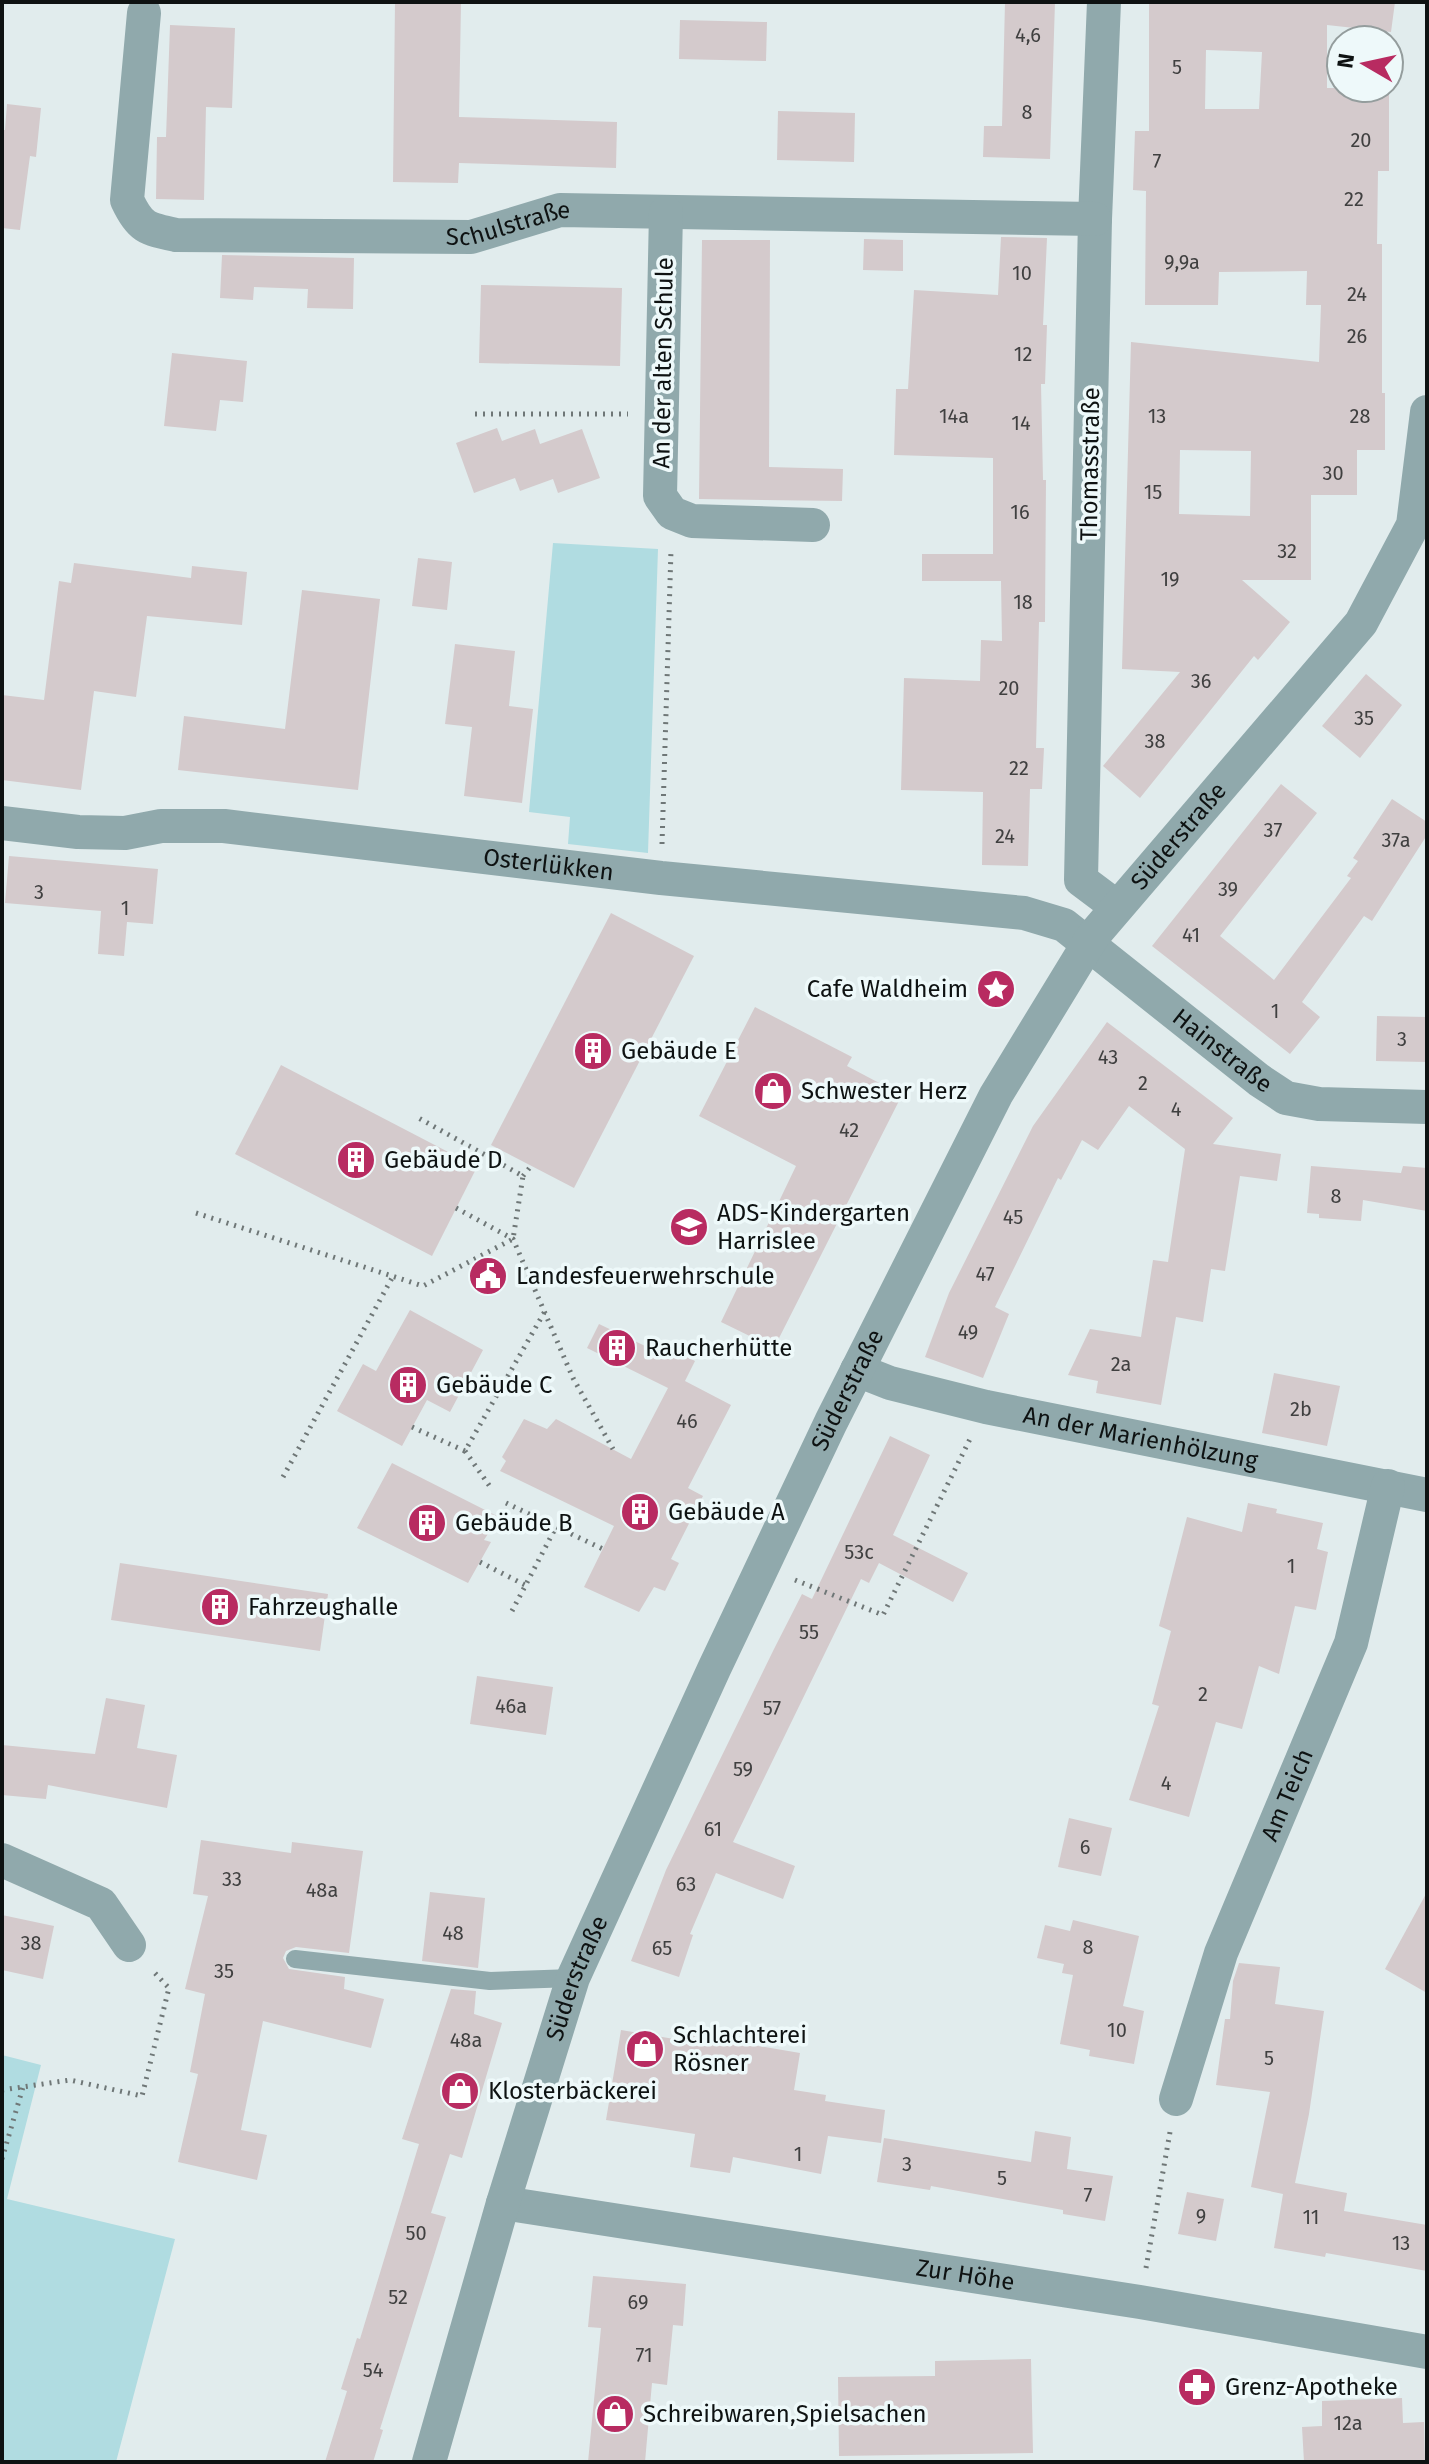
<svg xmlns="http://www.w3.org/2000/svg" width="1429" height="2464" viewBox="0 0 1429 2464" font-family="'Fira Sans',sans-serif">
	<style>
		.green { fill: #b0dce1 }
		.building { fill: #d4cacc; fill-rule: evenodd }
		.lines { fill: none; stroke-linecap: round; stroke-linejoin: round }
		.path { stroke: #6f7777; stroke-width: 5; stroke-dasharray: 2 6; stroke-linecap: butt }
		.lane { stroke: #90a9ac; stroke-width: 18 }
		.street { stroke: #90a9ac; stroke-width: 34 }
		.labels { text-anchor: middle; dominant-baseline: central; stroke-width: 7; stroke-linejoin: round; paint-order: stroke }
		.number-label { font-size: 20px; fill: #404040 }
		.street-label { font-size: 24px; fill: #0e1212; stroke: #eef9fa }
		.poi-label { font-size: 24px; fill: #0e1212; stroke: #eef9fa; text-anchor: start }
	</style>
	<rect width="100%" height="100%" fill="#e1eced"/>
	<g class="green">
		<polygon points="553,543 658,549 648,853 568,844 570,817 529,812"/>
		<polygon points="2,2055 41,2065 7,2199 175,2239 116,2462 2,2462"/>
	</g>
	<g class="building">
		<polygon points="395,2 461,2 459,117 617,122 616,168 459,163 458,183 393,182"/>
		<polygon points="1005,2 1055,2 1050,159 983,157 984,126 1002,126"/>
		<path d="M1149 2H1395L1391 32 1327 25V88H1389V171H1378L1377 244H1382V393H1385V450H1357V495H1311V580H1242L1290 622 1258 660 1254 656 1140 798 1103 766 1180 672 1122 669 1131 342 1319 362 1321 305H1306L1307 271 1219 272 1218 305H1145L1146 191 1133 190 1135 131H1149ZM1206 50 1262 52 1259 109H1205ZM1180 450 1251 451 1250 516 1179 514Z"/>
		<polygon points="680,20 767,22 766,61 679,59"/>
		<polygon points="170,25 235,28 232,108 206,107 204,200 156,199 157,137 166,137"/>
		<polygon points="7,104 41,108 36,157 30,156 20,230 2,228 2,130 5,130"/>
		<polygon points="778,111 855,113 854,162 777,160"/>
		<polygon points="1001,237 1047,238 1043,325 1047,325 1045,384 1041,384 1043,480 1046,480 1045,622 1039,622 1036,748 1044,748 1042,789 1030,789 1028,866 982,865 983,792 901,790 904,678 980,681 981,640 1002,641 1001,581 922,581 922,554 993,554 993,458 894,455 896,389 908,389 914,290 998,295"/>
		<polygon points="864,239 903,240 903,271 863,270"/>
		<polygon points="702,240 770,240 769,467 843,469 842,501 699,499"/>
		<polygon points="222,255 354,258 353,309 307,308 308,289 254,287 253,300 220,298"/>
		<polygon points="481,285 622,288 620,366 479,363"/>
		<polygon points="172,353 247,361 243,402 220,400 216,431 164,426"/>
		<polygon points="497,428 502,441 535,429 540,444 582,429 600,478 558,493 553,479 520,491 515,478 474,493 456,443"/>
		<polygon points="418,558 452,562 447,610 412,606"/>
		<polygon points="74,563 191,578 192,566 247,572 242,625 147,616 136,697 94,691 81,790 2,780 2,695 44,700 59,581 71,583"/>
		<polygon points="302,590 380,599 358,790 178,770 184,716 285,729"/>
		<polygon points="455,644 515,651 509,706 533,709 522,803 464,796 472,727 445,724"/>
		<polygon points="1366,674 1402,705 1360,758 1322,726"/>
		<polygon points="1281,784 1317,813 1220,936 1274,980 1351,878 1347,876 1358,861 1353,858 1392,799 1427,822 1427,835 1372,921 1364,916 1302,1002 1320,1017 1290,1054 1152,946"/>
		<polygon points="9,856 158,869 153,924 127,922 124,956 98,954 101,911 5,903"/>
		<polygon points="611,913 694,956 574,1188 491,1145"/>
		<polygon points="755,1007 852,1057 847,1066 902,1095 774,1348 721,1322 796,1166 699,1116"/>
		<polygon points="1377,1016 1427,1017 1427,1062 1376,1061"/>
		<polygon points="1107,1022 1233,1118 1213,1144 1281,1154 1277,1181 1240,1176 1225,1271 1211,1269 1203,1322 1176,1317 1161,1405 1096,1393 1098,1381 1068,1375 1090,1329 1141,1337 1153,1260 1168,1262 1185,1149 1129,1106 1098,1150 1082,1140 1061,1180 1058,1178 995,1307 1009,1314 983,1378 925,1357 949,1293 1033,1126"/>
		<polygon points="281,1065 477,1167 432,1256 235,1154"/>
		<polygon points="1311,1166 1401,1173 1403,1166 1427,1168 1427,1211 1363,1200 1361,1221 1319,1218 1319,1214 1307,1213"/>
		<polygon points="410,1310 483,1350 450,1412 427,1400 402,1446 337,1411 363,1364 376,1371"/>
		<polygon points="599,1324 664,1355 668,1347 695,1361 685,1381 731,1405 688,1488 703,1496 671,1559 679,1563 665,1591 654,1587 639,1612 584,1587 614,1526 500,1471 506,1461 502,1457 524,1419 547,1429 556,1419 631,1459 668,1388 587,1348"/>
		<polygon points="1274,1373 1340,1386 1327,1446 1262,1433"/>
		<polygon points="890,1436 930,1455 893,1535 968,1573 953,1602 879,1563 869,1583 861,1579 733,1842 795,1866 783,1899 716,1873 690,1934 693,1935 679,1977 631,1961 666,1870 774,1649 802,1594 812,1599"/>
		<polygon points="392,1463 499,1517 484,1540 491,1542 468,1583 357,1528"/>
		<polygon points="1248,1503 1277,1509 1276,1513 1323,1523 1317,1549 1328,1552 1316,1610 1295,1606 1279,1674 1259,1666 1242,1729 1216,1722 1189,1817 1129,1800 1159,1706 1152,1704 1171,1631 1159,1626 1187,1517 1242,1532"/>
		<polygon points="120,1563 328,1594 320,1651 111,1620"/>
		<polygon points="477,1676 553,1687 546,1735 470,1724"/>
		<polygon points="106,1698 145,1705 137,1748 177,1755 167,1808 48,1785 46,1799 2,1795 2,1745 95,1754"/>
		<polygon points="1069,1818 1112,1828 1101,1876 1058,1867"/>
		<polygon points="201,1840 291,1853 292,1842 363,1851 349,1953 296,1947 286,1951 283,1958 289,1969 345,1977 344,1989 384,1999 371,2048 263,2021 241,2130 267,2135 257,2180 178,2162 198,2074 190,2072 205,1994 185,1989 208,1896 193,1894"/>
		<polygon points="430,1892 485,1898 478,1968 422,1961"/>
		<polygon points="1427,1892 1427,1993 1385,1969"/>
		<polygon points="2,1915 54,1926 43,1979 2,1970"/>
		<polygon points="1073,1920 1139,1936 1123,2006 1144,2011 1134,2064 1089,2056 1090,2050 1060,2044 1073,1975 1062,1973 1064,1964 1037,1958 1045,1925 1070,1931"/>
		<polygon points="1239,1963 1280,1967 1275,2004 1324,2011 1309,2114 1295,2183 1347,2193 1344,2211 1427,2225 1427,2271 1326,2253 1325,2257 1274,2248 1283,2194 1251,2187 1270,2092 1216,2085 1225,2019 1230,2019 1233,1981"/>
		<polygon points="451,1989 476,1991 474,2014 502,2023 462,2158 450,2154 431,2213 446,2217 380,2429 383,2430 373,2462 325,2462 347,2391 341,2389 357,2338 360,2339 419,2144 402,2139"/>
		<polygon points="621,2030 680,2040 681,2033 800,2053 794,2090 826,2095 825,2101 885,2110 881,2143 828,2136 821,2174 733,2157 730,2173 690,2167 695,2134 606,2120"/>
		<polygon points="1035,2131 1071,2137 1067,2169 1113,2176 1105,2221 1063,2214 1063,2210 931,2186 930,2190 877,2182 884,2138 1031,2162"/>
		<polygon points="1187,2192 1224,2199 1216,2241 1178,2234"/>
		<polygon points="593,2276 686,2284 683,2326 673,2325 667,2385 652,2383 645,2462 588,2462 601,2328 588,2327"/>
		<polygon points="1031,2359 1033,2453 839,2456 838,2377 935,2376 935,2361"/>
		<polygon points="1402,2398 1403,2423 1424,2422 1425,2462 1304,2462 1302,2427 1322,2426 1322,2401"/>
	</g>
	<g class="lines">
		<g class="path">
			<polyline points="475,414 628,414"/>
			<polyline points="662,844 671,550"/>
			<polyline points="523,1176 531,1166"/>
			<polyline points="456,1208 513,1239 573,1378 613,1449"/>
			<polyline points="196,1213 423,1286 513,1239 523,1176 415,1116"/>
			<polyline points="412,1427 465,1451 545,1311"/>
			<polyline points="465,1451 491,1488"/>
			<polyline points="283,1477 392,1278"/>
			<polyline points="506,1503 603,1549"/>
			<polyline points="480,1562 525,1585"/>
			<polyline points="795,1580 883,1615 971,1437"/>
			<polyline points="512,1611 556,1527"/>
			<polyline points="2,2090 70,2080 142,2096 169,1988 151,1969"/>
			<polyline points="2,2159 23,2087"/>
			<polyline points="1146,2268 1170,2132"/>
		</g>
		<polyline class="lane" points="295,1959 490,1981 573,1978"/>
		<g class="street">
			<polyline points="1104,2 1095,219 1081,880 1117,907"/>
			<path id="s1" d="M144 13 127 200C140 228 147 229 176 235L471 237 560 210 1095 219"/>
			<polyline points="666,212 660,496 672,513 692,521 813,525"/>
			<path id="s2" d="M2 823 78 832 125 833 161 826H224L661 878 1024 913 1064 925 1259 1080 1286 1098 1319 1104 1427 1107"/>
			<path id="s3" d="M857 1370 890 1383 986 1407 1427 1495"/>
			<polyline points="2,1860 101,1904 129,1945"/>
			<path id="s4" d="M1176 2099 1221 1953 1351 1643 1388 1486"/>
			<path id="s5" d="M503 2203 1140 2302 1427 2352"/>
			<path id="s6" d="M429 2462 503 2203 573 1978 714 1669 831 1422 996 1095 1093 936 1361 623 1413 525 1427 412"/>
		</g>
	</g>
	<defs>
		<symbol id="sight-disc" viewBox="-11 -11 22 22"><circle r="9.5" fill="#b82b61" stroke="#eef9fa"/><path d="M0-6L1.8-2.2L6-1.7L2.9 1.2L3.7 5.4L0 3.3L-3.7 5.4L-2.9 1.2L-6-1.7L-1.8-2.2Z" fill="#fff"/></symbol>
		<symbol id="building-disc" viewBox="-11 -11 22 22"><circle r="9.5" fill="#b82b61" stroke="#eef9fa"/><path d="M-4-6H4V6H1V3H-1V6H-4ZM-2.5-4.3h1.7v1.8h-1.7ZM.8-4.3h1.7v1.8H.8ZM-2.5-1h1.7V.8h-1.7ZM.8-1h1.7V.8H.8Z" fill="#fff"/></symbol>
		<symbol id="shop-disc" viewBox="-11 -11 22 22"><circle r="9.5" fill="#b82b61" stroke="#eef9fa"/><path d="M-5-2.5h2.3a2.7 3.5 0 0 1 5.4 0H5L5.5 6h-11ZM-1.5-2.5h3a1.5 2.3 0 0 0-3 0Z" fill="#fff"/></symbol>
		<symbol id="school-disc" viewBox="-11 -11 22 22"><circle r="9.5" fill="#b82b61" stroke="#eef9fa"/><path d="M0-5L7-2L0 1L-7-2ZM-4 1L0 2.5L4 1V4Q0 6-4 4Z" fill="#fff"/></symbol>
		<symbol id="civic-disc" viewBox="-11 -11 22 22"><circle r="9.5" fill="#b82b61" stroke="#eef9fa"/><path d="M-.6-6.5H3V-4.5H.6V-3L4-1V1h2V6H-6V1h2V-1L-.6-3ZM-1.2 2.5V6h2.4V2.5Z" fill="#fff"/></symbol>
		<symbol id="pharmacy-disc" viewBox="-11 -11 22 22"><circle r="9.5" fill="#b82b61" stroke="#eef9fa"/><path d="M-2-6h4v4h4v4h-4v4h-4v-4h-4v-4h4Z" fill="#fff"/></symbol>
	</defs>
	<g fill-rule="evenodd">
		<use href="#sight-disc" x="974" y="967" width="44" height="44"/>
		<use href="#building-disc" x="571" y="1029" width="44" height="44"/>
		<use href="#shop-disc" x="751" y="1069" width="44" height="44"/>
		<use href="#building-disc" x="334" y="1138" width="44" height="44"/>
		<use href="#school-disc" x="667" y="1205" width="44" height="44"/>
		<use href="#civic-disc" x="466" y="1254" width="44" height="44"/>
		<use href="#building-disc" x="595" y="1326" width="44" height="44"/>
		<use href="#building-disc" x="386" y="1363" width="44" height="44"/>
		<use href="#building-disc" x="618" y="1490" width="44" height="44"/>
		<use href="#building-disc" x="405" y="1501" width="44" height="44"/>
		<use href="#building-disc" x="198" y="1585" width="44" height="44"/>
		<use href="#shop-disc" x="623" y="2027" width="44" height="44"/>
		<use href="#shop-disc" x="438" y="2069" width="44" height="44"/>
		<use href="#pharmacy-disc" x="1175" y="2365" width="44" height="44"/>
		<use href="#shop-disc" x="593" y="2392" width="44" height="44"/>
	</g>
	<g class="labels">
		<g class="number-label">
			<text x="1028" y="35">4,6</text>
			<text x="1177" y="67">5</text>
			<text x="1027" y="112">8</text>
			<text x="1361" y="140">20</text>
			<text x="1157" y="161">7</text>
			<text x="1354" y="199">22</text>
			<text x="1182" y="262">9,9a</text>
			<text x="1022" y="273">10</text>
			<text x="1357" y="294">24</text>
			<text x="1357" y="336">26</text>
			<text x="1023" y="354">12</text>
			<text x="954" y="416">14a</text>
			<text x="1157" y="416">13</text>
			<text x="1360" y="416">28</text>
			<text x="1021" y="423">14</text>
			<text x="1333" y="473">30</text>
			<text x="1153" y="492">15</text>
			<text x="1020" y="512">16</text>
			<text x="1287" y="551">32</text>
			<text x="1170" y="579">19</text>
			<text x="1023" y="602">18</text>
			<text x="1201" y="681">36</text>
			<text x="1009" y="688">20</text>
			<text x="1364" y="718">35</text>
			<text x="1155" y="741">38</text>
			<text x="1019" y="768">22</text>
			<text x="1273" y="830">37</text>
			<text x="1005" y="836">24</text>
			<text x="1396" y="840">37a</text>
			<text x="1228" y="889">39</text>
			<text x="39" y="892">3</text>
			<text x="125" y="908">1</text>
			<text x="1191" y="935">41</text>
			<text x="1275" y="1011">1</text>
			<text x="1402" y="1039">3</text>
			<text x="1108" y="1057">43</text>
			<text x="1143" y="1083">2</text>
			<text x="1176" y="1109">4</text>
			<text x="849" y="1130">42</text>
			<text x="1336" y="1196">8</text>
			<text x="1013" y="1217">45</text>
			<text x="985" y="1274">47</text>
			<text x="968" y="1332">49</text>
			<text x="1121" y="1364">2a</text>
			<text x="1301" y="1409">2b</text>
			<text x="687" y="1421">46</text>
			<text x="859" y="1552">53c</text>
			<text x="1291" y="1566">1</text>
			<text x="809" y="1632">55</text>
			<text x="1203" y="1694">2</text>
			<text x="511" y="1706">46a</text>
			<text x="772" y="1708">57</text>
			<text x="743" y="1769">59</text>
			<text x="1166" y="1783">4</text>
			<text x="713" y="1829">61</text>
			<text x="1085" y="1847">6</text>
			<text x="232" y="1879">33</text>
			<text x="686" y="1884">63</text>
			<text x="322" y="1890">48a</text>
			<text x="453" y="1933">48</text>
			<text x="31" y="1943">38</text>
			<text x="1088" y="1947">8</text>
			<text x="662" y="1948">65</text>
			<text x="224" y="1971">35</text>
			<text x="1117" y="2030">10</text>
			<text x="466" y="2040">48a</text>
			<text x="1269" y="2058">5</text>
			<text x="798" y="2154">1</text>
			<text x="907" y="2164">3</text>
			<text x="1002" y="2178">5</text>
			<text x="1088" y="2195">7</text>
			<text x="1201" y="2216">9</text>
			<text x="1311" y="2217">11</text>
			<text x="416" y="2233">50</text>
			<text x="1401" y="2243">13</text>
			<text x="398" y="2297">52</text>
			<text x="638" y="2302">69</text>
			<text x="644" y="2355">71</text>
			<text x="373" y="2370">54</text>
			<text x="1348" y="2423">12a</text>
		</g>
		<g class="street-label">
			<text stroke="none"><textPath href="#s1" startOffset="586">Schulstraße</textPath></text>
			<text transform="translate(663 363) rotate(-89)">An der alten Schule</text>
			<text transform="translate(1090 464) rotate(-89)">Thomasstraße</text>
			<text stroke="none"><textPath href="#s6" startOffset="1802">Süderstraße</textPath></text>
			<text stroke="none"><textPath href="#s2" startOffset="550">Osterlükken</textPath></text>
			<text stroke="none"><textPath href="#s2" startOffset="1272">Hainstraße</textPath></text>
			<text stroke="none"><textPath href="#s6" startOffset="1154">Süderstraße</textPath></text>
			<text stroke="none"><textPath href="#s3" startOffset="292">An der Marienhölzung</textPath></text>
			<text stroke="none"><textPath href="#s4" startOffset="324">Am Teich</textPath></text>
			<text stroke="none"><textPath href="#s6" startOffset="506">Süderstraße</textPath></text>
			<text stroke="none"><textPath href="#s5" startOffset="468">Zur Höhe</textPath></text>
		</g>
		<g class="poi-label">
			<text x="968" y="989" text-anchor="end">Cafe Waldheim</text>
			<text x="621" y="1051">Gebäude E</text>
			<text x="801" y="1091">Schwester Herz</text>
			<text x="384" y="1160">Gebäude D</text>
			<text x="717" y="1213">ADS-Kindergarten<tspan x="717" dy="28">Harrislee</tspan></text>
			<text x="516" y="1276">Landesfeuerwehrschule</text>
			<text x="645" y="1348">Raucherhütte</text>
			<text x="436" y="1385">Gebäude C</text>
			<text x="668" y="1512">Gebäude A</text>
			<text x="455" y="1523">Gebäude B</text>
			<text x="248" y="1607">Fahrzeughalle</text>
			<text x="673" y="2035">Schlachterei<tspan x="673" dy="28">Rösner</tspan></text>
			<text x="488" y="2091">Klosterbäckerei</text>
			<text x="1225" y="2387">Grenz-Apotheke</text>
			<text x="643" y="2414">Schreibwaren,Spielsachen</text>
		</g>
	</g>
	<rect width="1429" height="2464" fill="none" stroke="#0e1212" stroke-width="8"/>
	<g transform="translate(1365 64) rotate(279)"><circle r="38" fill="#eef9fa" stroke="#949d9d" stroke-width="2"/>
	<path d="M0-6L14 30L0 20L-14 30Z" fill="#b82b61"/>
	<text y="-12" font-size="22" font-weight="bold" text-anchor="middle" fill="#0e1212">N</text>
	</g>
</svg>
